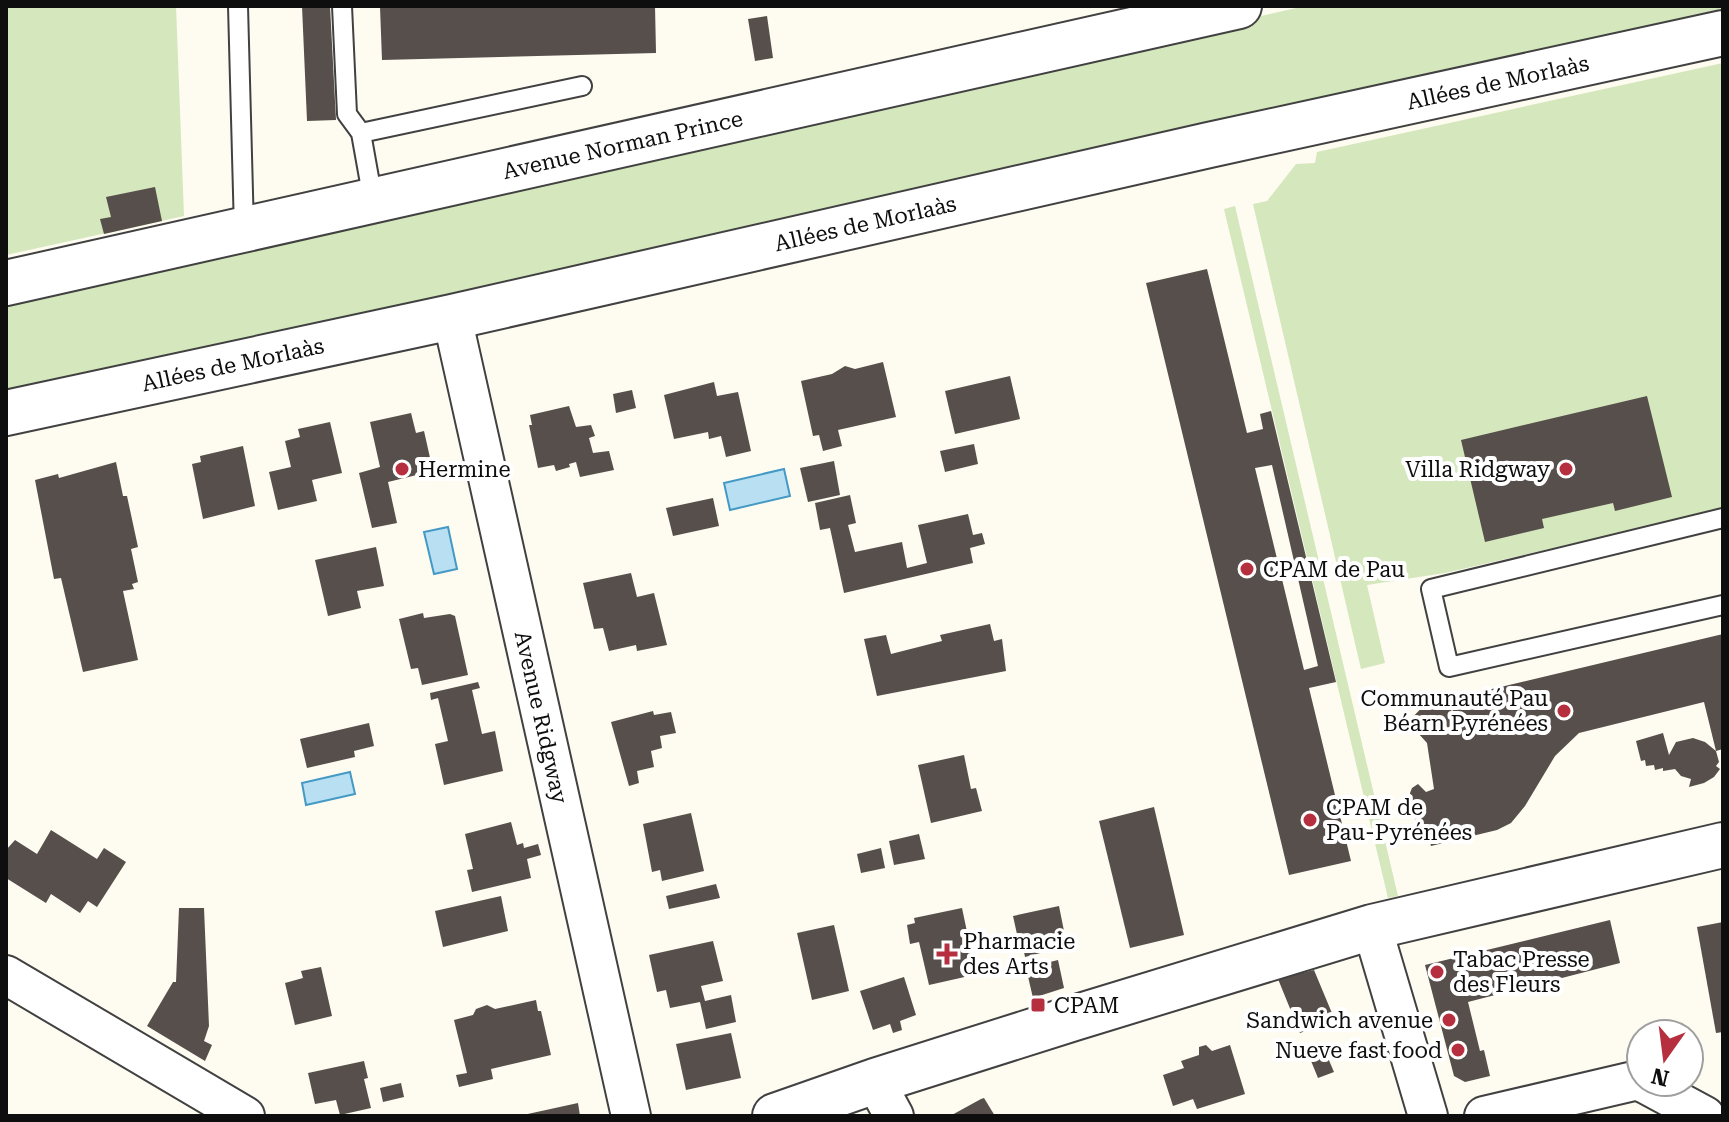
<svg xmlns="http://www.w3.org/2000/svg" width="1729" height="1122" viewBox="0 0 1729 1122" font-family="'Roboto Serif',serif">
	<style>
		.green { fill: #d5e7bc }
		.water { fill: #b9e0f2; stroke: #4499c5; stroke-width: 2 }
		.building { fill: #564f4b; fill-rule: evenodd }
		.lines { fill: none; stroke-linecap: round; stroke-linejoin: round }
		.service-casing { stroke: #414141; stroke-width: 22 }
		.minor-casing { stroke: #414141; stroke-width: 42 }
		.tertiary-casing { stroke: #414141; stroke-width: 48 }
		.service { stroke: #fff; stroke-width: 18 }
		.minor { stroke: #fff; stroke-width: 38 }
		.tertiary { stroke: #fff; stroke-width: 44 }
		.poi-dot { fill: #b62f3e; stroke: #fff; stroke-width: 3 }
		.labels { text-anchor: middle; dominant-baseline: central; stroke-width: 8; stroke-linejoin: round; paint-order: stroke }
		.street-label { font-size: 22px; fill: #0e0e0e; stroke: #fff }
		.poi-label { font-size: 22px; fill: #0e0e0e; stroke: #fff; text-anchor: start }
	</style>
	<rect width="100%" height="100%" fill="#fefbf1"/>
	<g class="green">
		<polygon points="6,6 176,6 184,216 6,255"/>
		<polygon points="1305,6 1723,6 1723,12 6,394 6,300"/>
		<polygon points="1723,63 1723,509 1445,573 1367,585 1385,663 1361,669 1253,204 1267,201 1296,164 1315,163 1317,152"/>
		<polygon points="1235,206 1398,896 1388,898 1224,209"/>
	</g>
	<g class="water">
		<polygon points="784,469 790,496 730,510 724,483"/>
		<polygon points="448,527 457,569 434,574 424,532"/>
		<polygon points="350,772 355,794 306,805 302,783"/>
	</g>
	<g class="building">
		<polygon points="302,6 330,6 336,120 307,121"/>
		<polygon points="440,6 655,6 656,53 382,60 380,7"/>
		<polygon points="767,16 773,58 755,61 748,19"/>
		<polygon points="155,187 162,221 104,234 100,219 111,217 106,197"/>
		<path d="M1207 269 1247 433 1263 429 1260 414 1271 411 1336 682 1309 688 1351 861 1289 875 1146 283ZM1272 465 1318 666 1304 670 1255 468Z"/>
		<polygon points="883,362 896,417 838,430 842,446 823,451 819,435 813,436 801,381 832,374 845,366 855,369"/>
		<polygon points="1010,376 1020,419 955,434 945,391"/>
		<polygon points="714,382 717,396 738,392 751,451 726,457 721,436 709,439 708,432 674,439 664,395"/>
		<polygon points="632,390 636,408 616,413 613,394"/>
		<polygon points="1647,396 1672,497 1615,511 1613,503 1542,519 1544,528 1485,542 1461,440"/>
		<polygon points="569,406 576,427 591,425 595,436 589,438 593,453 609,451 614,470 580,477 576,462 569,464 570,467 556,471 554,465 538,468 529,425 532,425 530,415"/>
		<polygon points="411,413 416,433 424,431 433,471 388,482 397,523 372,528 359,473 380,467 370,422"/>
		<polygon points="330,422 342,473 312,480 317,501 278,510 269,472 291,467 285,441 300,437 298,429"/>
		<polygon points="974,444 978,464 945,472 940,451"/>
		<polygon points="243,446 255,506 203,519 192,464 201,462 200,456"/>
		<polygon points="834,461 840,495 808,502 800,468"/>
		<polygon points="116,462 123,496 127,496 138,547 131,549 138,582 132,584 134,589 123,591 138,660 83,672 61,578 54,579 35,480 58,474 59,478"/>
		<polygon points="850,495 856,523 848,525 855,552 902,542 907,568 927,563 918,525 968,514 973,535 982,533 985,544 970,548 973,563 844,593 830,528 820,530 815,503"/>
		<polygon points="713,498 719,526 673,536 666,508"/>
		<polygon points="376,547 384,586 357,591 361,608 328,616 315,560"/>
		<polygon points="631,573 637,597 654,593 667,645 637,651 636,645 609,651 603,628 594,629 583,583"/>
		<polygon points="423,613 424,618 450,614 455,616 468,675 422,685 418,668 411,669 399,619"/>
		<polygon points="990,624 994,641 1002,639 1006,671 877,696 864,639 886,635 891,654 942,641 940,635"/>
		<polygon points="1723,634 1723,749 1716,751 1719,762 1716,766 1720,769 1714,777 1704,783 1689,787 1691,779 1681,776 1675,769 1663,771 1663,768 1655,770 1654,765 1646,766 1645,760 1641,761 1636,741 1663,733 1669,755 1676,742 1693,738 1705,742 1716,751 1704,702 1579,733 1555,756 1525,806 1511,823 1497,830 1431,846 1426,828 1417,826 1410,793 1412,788 1418,784 1426,792 1434,789 1427,743 1408,722 1432,697 1452,711 1469,699 1492,689"/>
		<polygon points="478,682 480,688 472,690 482,734 495,731 503,771 444,785 435,744 448,741 438,698 431,700 430,693"/>
		<polygon points="653,711 654,715 671,712 676,733 660,736 662,748 651,751 654,767 637,771 639,783 629,786 611,722"/>
		<polygon points="369,723 374,746 354,751 355,757 307,768 300,739"/>
		<polygon points="964,755 971,789 976,788 982,811 931,823 918,765"/>
		<polygon points="1154,807 1184,935 1130,948 1099,821"/>
		<polygon points="691,813 704,871 662,881 660,870 652,872 643,824"/>
		<polygon points="511,822 517,845 523,843 524,848 538,844 541,855 527,859 531,878 472,892 467,870 473,869 465,834"/>
		<polygon points="51,830 97,859 104,848 126,862 97,907 88,901 80,913 51,894 46,903 6,878 6,850 15,840 37,854"/>
		<polygon points="919,834 925,859 894,865 889,841"/>
		<polygon points="881,848 885,868 861,873 857,854"/>
		<polygon points="716,884 720,898 669,909 666,896"/>
		<polygon points="501,896 508,931 443,947 435,911"/>
		<polygon points="1059,906 1067,946 1025,957 1023,947 1020,948 1013,916"/>
		<polygon points="179,908 204,908 209,1026 204,1041 212,1045 205,1061 147,1026 173,982 176,982"/>
		<polygon points="962,908 974,965 967,967 969,976 929,985 919,942 910,944 907,925 915,923 914,918"/>
		<polygon points="1610,920 1620,963 1468,1002 1480,1051 1484,1050 1490,1076 1465,1082 1454,1076 1425,965"/>
		<polygon points="1723,922 1723,1032 1716,1033 1697,927"/>
		<polygon points="834,925 849,991 812,1000 797,933"/>
		<polygon points="713,941 723,981 701,986 705,1001 731,995 736,1022 706,1029 700,1002 670,1008 666,990 657,992 649,955"/>
		<polygon points="1058,960 1064,988 1033,998 1026,968"/>
		<polygon points="321,967 332,1016 295,1025 285,983 303,978 301,971"/>
		<polygon points="1314,970 1334,1018 1322,1024 1320,1020 1306,1026 1308,1030 1300,1033 1278,979"/>
		<polygon points="904,977 916,1015 900,1021 902,1030 893,1033 890,1024 873,1030 860,991"/>
		<polygon points="536,1000 538,1011 541,1011 551,1055 491,1069 493,1079 459,1087 456,1075 467,1073 454,1020 473,1015 476,1009 487,1005 495,1009"/>
		<polygon points="731,1033 741,1078 686,1090 676,1044"/>
		<polygon points="1206,1045 1212,1051 1230,1045 1245,1094 1197,1109 1193,1099 1173,1106 1163,1075 1184,1068 1181,1061 1199,1055 1199,1047"/>
		<polygon points="1325,1051 1334,1072 1318,1078 1309,1056"/>
		<polygon points="364,1061 368,1078 364,1079 371,1108 340,1115 336,1100 315,1104 308,1073"/>
		<polygon points="401,1083 404,1097 383,1102 380,1088"/>
		<polygon points="984,1098 995,1116 950,1116 981,1099"/>
		<polygon points="578,1103 580,1116 523,1116 523,1115"/>
	</g>
	<g class="lines">
		<defs>
			<g id="service">
				<polyline points="238,6 244,230"/>
				<polyline points="342,6 347,114 361,133 373,200"/>
				<polyline points="361,133 582,86"/>
				<polyline points="1723,518 1431,589 1449,667 1723,605"/>
			</g>
			<g id="minor">
				<path id="s1" d="M452 317 631 1116"/>
				<polyline points="1372,927 1428,1116"/>
				<polyline points="6,975 245,1116"/>
				<polyline points="875,1081 894,1116"/>
				<polyline points="1642,1082 1705,1116"/>
				<polyline points="1484,1116 1638,1080 1641,1082"/>
			</g>
			<g id="tertiary">
				<path id="s2" d="M6 283 1239 6"/>
				<path id="s3" d="M6 413 452 317 1209 145 1723 33"/>
				<polyline points="775,1116 875,1081 1074,1018 1372,927 1723,845"/>
			</g>
		</defs>
		<use href="#service" class="service-casing"/>
		<use href="#minor" class="minor-casing"/>
		<use href="#tertiary" class="tertiary-casing"/>
		<use href="#service" class="service"/>
		<use href="#minor" class="minor"/>
		<use href="#tertiary" class="tertiary"/>
	</g>
	<g class="poi-dot">
		<circle cx="402" cy="469" r="8"/>
		<circle cx="1566" cy="469" r="8"/>
		<circle cx="1247" cy="569" r="8"/>
		<circle cx="1564" cy="711" r="8"/>
		<circle cx="1310" cy="820" r="8"/>
		<path d="M943 942h8v8h8v8h-8v8h-8v-8h-8v-8h8z"/>
		<circle cx="1437" cy="972" r="8"/>
		<rect x="1030" y="997" width="16" height="16" rx="4"/>
		<circle cx="1449" cy="1020" r="8"/>
		<circle cx="1458" cy="1050" r="8"/>
	</g>
	<g class="labels">
		<g class="street-label">
			<text stroke="none"><textPath href="#s3" startOffset="1528">Allées de Morlaàs</textPath></text>
			<text stroke="none"><textPath href="#s2" startOffset="632">Avenue Norman Prince</textPath></text>
			<text stroke="none"><textPath href="#s3" startOffset="880">Allées de Morlaàs</textPath></text>
			<text stroke="none"><textPath href="#s3" startOffset="232">Allées de Morlaàs</textPath></text>
			<text stroke="none"><textPath href="#s1" startOffset="410">Avenue Ridgway</textPath></text>
		</g>
		<g class="poi-label">
			<text x="418" y="469">Hermine</text>
			<text x="1550" y="469" text-anchor="end">Villa Ridgway</text>
			<text x="1263" y="569">CPAM de Pau</text>
			<text x="1548" y="698" text-anchor="end">Communauté Pau<tspan x="1548" dy="25">Béarn Pyrénées</tspan></text>
			<text x="1326" y="807">CPAM de<tspan x="1326" dy="25">Pau-Pyrénées</tspan></text>
			<text x="963" y="941">Pharmacie<tspan x="963" dy="25">des Arts</tspan></text>
			<text x="1453" y="959">Tabac Presse<tspan x="1453" dy="25">des Fleurs</tspan></text>
			<text x="1054" y="1005">CPAM</text>
			<text x="1433" y="1020" text-anchor="end">Sandwich avenue</text>
			<text x="1442" y="1050" text-anchor="end">Nueve fast food</text>
		</g>
	</g>
	<rect width="1729" height="1122" fill="none" stroke="#0e0e0e" stroke-width="16"/>
	<g transform="translate(1665 1058) rotate(194)"><circle r="38" fill="#ffffff" stroke="#9f9f9f" stroke-width="2"/>
	<path d="M0-6L14 30L0 20L-14 30Z" fill="#b62f3e"/>
	<text y="-12" font-size="22" font-weight="bold" text-anchor="middle" fill="#0e0e0e">N</text>
	</g>
</svg>
